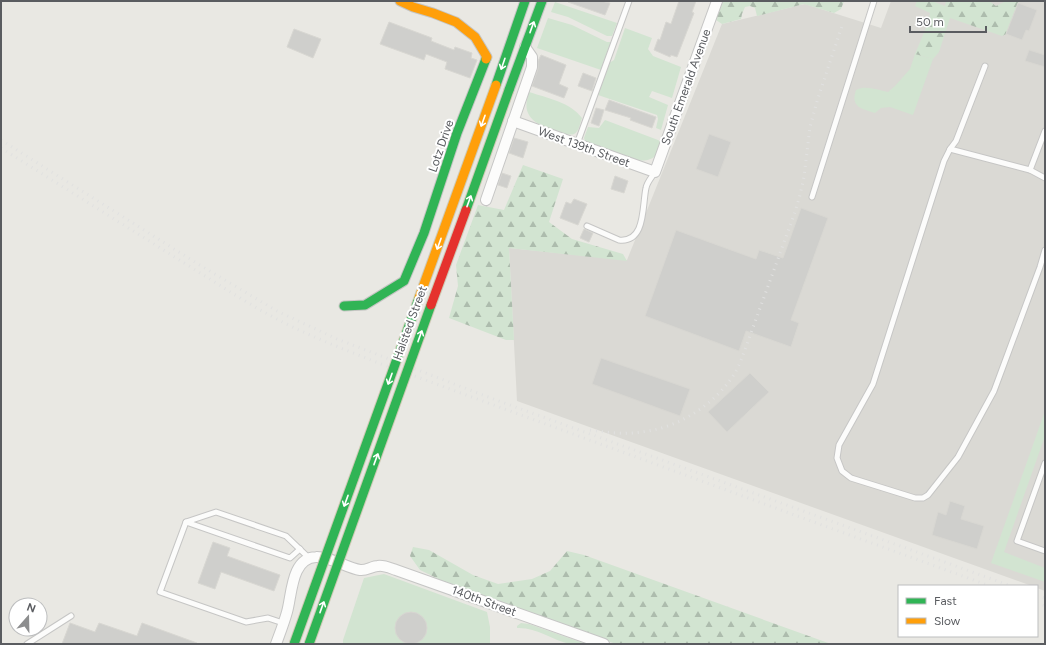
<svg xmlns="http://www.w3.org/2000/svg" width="1046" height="645" viewBox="0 0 1046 645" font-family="Figtree,sans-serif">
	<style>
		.industrial { fill: #dad9d4 }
		.green { fill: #d2e4d1 }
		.forest { fill: url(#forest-firs) }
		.building { fill: #cfcfcc; stroke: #d8d7d2 }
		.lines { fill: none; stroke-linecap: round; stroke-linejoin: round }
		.lane-casing { stroke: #c6c6c5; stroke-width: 7 }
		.street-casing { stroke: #c6c6c5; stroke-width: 12 }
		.fast-casing { stroke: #c5c5c3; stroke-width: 11 }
		.slow-casing { stroke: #c5c5c3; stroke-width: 11 }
		.lane { stroke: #fcfcfb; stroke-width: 5 }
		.street { stroke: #fcfcfb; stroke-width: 10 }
		.fast { stroke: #30b455; stroke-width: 9 }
		.slow { stroke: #ff9f0a; stroke-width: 9 }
		.rail { stroke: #e1e1e0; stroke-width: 3; stroke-dasharray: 1 5; stroke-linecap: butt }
		.fast-bridge-casing { stroke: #cec9b4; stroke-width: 11; stroke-linecap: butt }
		.slow-bridge-casing { stroke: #cec9b4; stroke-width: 11; stroke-linecap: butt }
		.jam-bridge-casing { stroke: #cec9b4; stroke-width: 11; stroke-linecap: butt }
		.fast-bridge { stroke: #30b455; stroke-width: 9 }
		.slow-bridge { stroke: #ff9f0a; stroke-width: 9 }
		.jam-bridge { stroke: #e5322d; stroke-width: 9 }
		.oneway { stroke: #fff }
		.labels { text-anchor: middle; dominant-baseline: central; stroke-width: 4; stroke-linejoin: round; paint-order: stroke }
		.street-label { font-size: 12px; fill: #5a5c60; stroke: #fff }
	</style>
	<defs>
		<pattern id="forest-firs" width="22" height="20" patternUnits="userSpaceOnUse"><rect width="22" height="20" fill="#d2e4d1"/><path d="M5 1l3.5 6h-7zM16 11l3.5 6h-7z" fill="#adbcad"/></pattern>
	</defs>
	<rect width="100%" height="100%" fill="#e9e8e3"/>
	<polygon class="industrial" points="891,1 1045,1 1045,591 1037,588 1037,586 1032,586 517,401 509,248 627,260 722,24 805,4 881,28"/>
	<g class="green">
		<polygon points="555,2 617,23 612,36 607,36 568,17 551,12"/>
		<polygon points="548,18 572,25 607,42 611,42 601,70 537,48"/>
		<polygon points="625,28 652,38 648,49 653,56 681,67 672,98 652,91 649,97 668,105 661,130 656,128 658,119 657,115 598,95 609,63 614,60"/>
		<path d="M915 54 933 59 913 115 890 107 881 108 875 113C862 109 850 107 856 90 866 85 877 90 888 92L895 86 910 69Z"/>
		<path d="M529 92C547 98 570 102 582 118 580 123 579 132 574 134 568 137 547 128 541 125 536 123 530 118 528 113 525 107 527 98 529 92Z"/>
		<path d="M605 120 658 140 661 142C659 146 659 151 657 154 644 172 600 148 585 141L584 138 588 127 599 128Z"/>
		<polygon points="1045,411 1045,436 1004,552 1045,568 1045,582 991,563"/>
		<polygon points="384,574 487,612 490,627 490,644 356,644 352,643 352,644 343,644 343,640 364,578"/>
		<path d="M521 623 529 624 586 644C581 644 575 645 570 644 552 640 536 627 517 628V626Z"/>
	</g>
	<g class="forest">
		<polygon points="723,1 844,1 841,9 834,13 804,4 757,16 755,8 750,6 745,7 742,14 741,19 722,24 716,20"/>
		<polygon points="917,1 932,1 945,6 946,1 989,1 996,6 1006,1 1020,1 1018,3 1006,34 1002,36 950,18 939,52 933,59 915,54 928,23 930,13 915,6"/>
		<polygon points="523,165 563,179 549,222 572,239 623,254 627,261 509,248 514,340 506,340 449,318 458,286 456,265 478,205 504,210"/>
		<polygon points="413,547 429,550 473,575 498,584 532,579 550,571 567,551 584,555 831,644 616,644 455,587 420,570 410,556"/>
	</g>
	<g class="building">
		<polygon points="568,1 603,1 605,2 610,3 605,15 568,2"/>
		<polygon points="679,1 696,1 692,12 694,13 677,57 671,55 670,57 654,50 658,39 660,40 666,22 671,24"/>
		<polygon points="1018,3 1037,10 1029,31 1026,30 1022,40 1006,34"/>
		<polygon points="389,22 432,38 431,41 454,50 455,47 472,53 471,58 477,60 470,78 445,69 447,62 426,54 424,60 380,44"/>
		<polygon points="294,29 321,39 313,58 287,47"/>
		<polygon points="1029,50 1045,55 1045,67 1025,61"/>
		<polygon points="541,55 566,65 559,84 568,88 564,98 532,86 538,69 538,61"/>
		<polygon points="583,73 596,78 592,91 578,86"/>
		<polygon points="609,100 656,117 652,128 630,120 631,118 605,110"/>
		<polygon points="596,108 604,110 599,126 591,123"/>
		<polygon points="709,134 731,142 718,177 696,169"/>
		<polygon points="514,138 528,142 523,158 509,153"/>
		<polygon points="502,173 511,176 507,188 498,185"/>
		<polygon points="615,176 628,181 624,193 611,189"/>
		<polygon points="574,199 587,204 578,225 560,218 566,202 571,204"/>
		<polygon points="801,208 828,218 791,320 799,323 791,347 746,331 739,351 645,316 676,230 756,259 759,250 783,258"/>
		<polygon points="584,229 593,233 589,242 580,238"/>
		<polygon points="601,358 690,389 680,416 592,384"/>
		<polygon points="750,373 769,392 727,432 708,412"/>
		<polygon points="950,501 965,506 961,519 984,526 977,549 932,535 938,512 946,515"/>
		<polygon points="213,542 230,548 227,556 280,575 274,591 221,572 215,589 198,583"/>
		<circle cx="411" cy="628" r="16"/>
		<polygon points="70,623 95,632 99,623 137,636 142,623 197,643 197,644 62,644"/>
	</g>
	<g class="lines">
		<defs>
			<g id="lane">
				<polyline points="577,144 629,1"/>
				<polyline points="950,149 956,141 985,66"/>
				<polyline points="1030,170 1045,131"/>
				<polyline points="1045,178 1030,170 950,149 944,161 873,384 839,445 837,458 842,471 851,478 915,498 923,498 928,495 958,457 994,391 1040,267 1045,250"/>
				<polyline points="812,197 874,1"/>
				<path d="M587 226 619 240C646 243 642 206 646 188 647 182 652 177 655 172"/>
				<polyline points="1045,463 1017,541 1045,551"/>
				<polyline points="186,522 290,558 300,549"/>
				<polyline points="283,623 268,618 246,622 160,592 186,522 216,512 286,536 309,558"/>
				<polyline points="27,644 71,616"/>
			</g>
			<g id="street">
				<polyline points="513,121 655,172 717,1"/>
				<polyline points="486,200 532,67 532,57 525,47"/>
				<path d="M276 644C280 633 284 623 287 612 292 595 291 558 316 557 329 556 347 568 360 570 366 571 372 566 378 566 383 565 390 568 396 570L604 644"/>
			</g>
			<g id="fast">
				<polyline points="496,85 525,1"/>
				<polyline points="509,90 542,1"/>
				<polyline points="344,306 365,305 404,281 424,233 457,133 486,59"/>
			</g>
			<polyline id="slow" points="400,1 413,7 433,13 456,22 475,37 487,57 486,59"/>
		</defs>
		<use href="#lane" class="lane-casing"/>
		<use href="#street" class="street-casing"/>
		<use href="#fast" class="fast-casing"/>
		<use href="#slow" class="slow-casing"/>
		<use href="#lane" class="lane"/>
		<use href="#street" class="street"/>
		<use href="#fast" class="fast"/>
		<use href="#slow" class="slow"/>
		<g class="rail">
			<polyline points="1,140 198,264 277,311 337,339 496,400 1011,586"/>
			<path d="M1 148 232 293C242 299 253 306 264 312 299 332 338 347 376 362L800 517 990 586"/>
			<path d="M590 430C610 433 628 435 648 431 682 426 719 401 736 371 739 366 741 360 743 355L795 212 800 195 804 177 810 127 818 98 843 23"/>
			<polyline points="1037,596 1045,598"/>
			<polyline points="1037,603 1045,606"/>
		</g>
		<defs>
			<g id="fast-bridge">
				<polyline points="466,210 509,90"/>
				<polyline points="294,644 419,298"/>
				<polyline points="309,644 431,305"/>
			</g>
			<polyline id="slow-bridge" points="419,298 496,85"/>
			<polyline id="jam-bridge" points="431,305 466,210"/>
		</defs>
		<use href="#fast-bridge" class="fast-bridge-casing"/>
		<use href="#slow-bridge" class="slow-bridge-casing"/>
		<use href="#jam-bridge" class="jam-bridge-casing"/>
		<use href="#fast-bridge" class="fast-bridge"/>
		<use href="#slow-bridge" class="slow-bridge"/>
		<use href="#jam-bridge" class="jam-bridge"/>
	</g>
	<defs><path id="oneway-shaft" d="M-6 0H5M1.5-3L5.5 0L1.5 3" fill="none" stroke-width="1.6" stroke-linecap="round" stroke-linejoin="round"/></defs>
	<g class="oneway">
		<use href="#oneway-shaft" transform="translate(532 27) rotate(-70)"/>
		<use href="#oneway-shaft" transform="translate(503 64) rotate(109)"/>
		<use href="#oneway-shaft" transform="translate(483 121) rotate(110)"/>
		<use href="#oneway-shaft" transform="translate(469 201) rotate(-70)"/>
		<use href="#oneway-shaft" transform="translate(439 244) rotate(110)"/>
		<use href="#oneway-shaft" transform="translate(420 336) rotate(-70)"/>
		<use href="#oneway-shaft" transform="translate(390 379) rotate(110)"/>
		<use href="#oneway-shaft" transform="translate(376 459) rotate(-70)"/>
		<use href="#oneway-shaft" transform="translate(346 501) rotate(110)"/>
		<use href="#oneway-shaft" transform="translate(322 607) rotate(-70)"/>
	</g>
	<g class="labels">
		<g class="street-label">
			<text transform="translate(686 87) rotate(-70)">South Emerald Avenue</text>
			<text transform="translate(441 146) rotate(-71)">Lotz Drive</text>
			<text transform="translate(584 147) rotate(20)">West 139th Street</text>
			<text transform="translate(410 323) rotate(-70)">Halsted Street</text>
			<text transform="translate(484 601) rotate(20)">140th Street</text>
		</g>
	</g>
	<rect width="1046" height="645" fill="none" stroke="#5a5c60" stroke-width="4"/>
	<rect x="898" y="585" width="140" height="52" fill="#ffffff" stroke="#bdbebf"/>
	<rect x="906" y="598" width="20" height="6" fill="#30b455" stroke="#bdbebf"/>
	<text x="934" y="605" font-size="12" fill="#5a5c60">Fast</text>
	<rect x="906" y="618" width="20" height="6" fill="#ff9f0a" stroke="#bdbebf"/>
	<text x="934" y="625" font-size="12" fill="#5a5c60">Slow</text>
	<g transform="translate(28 617) rotate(20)"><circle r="19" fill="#ffffff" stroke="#bdbebf"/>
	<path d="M0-3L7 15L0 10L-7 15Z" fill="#8c8d8e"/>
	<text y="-6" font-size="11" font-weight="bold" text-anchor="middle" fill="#5a5c60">N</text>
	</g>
	<path d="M910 26v6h76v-6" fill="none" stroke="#5a5c60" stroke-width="2"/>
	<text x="916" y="26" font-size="12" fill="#5a5c60" stroke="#ffffff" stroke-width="3" paint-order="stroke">50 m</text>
</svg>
